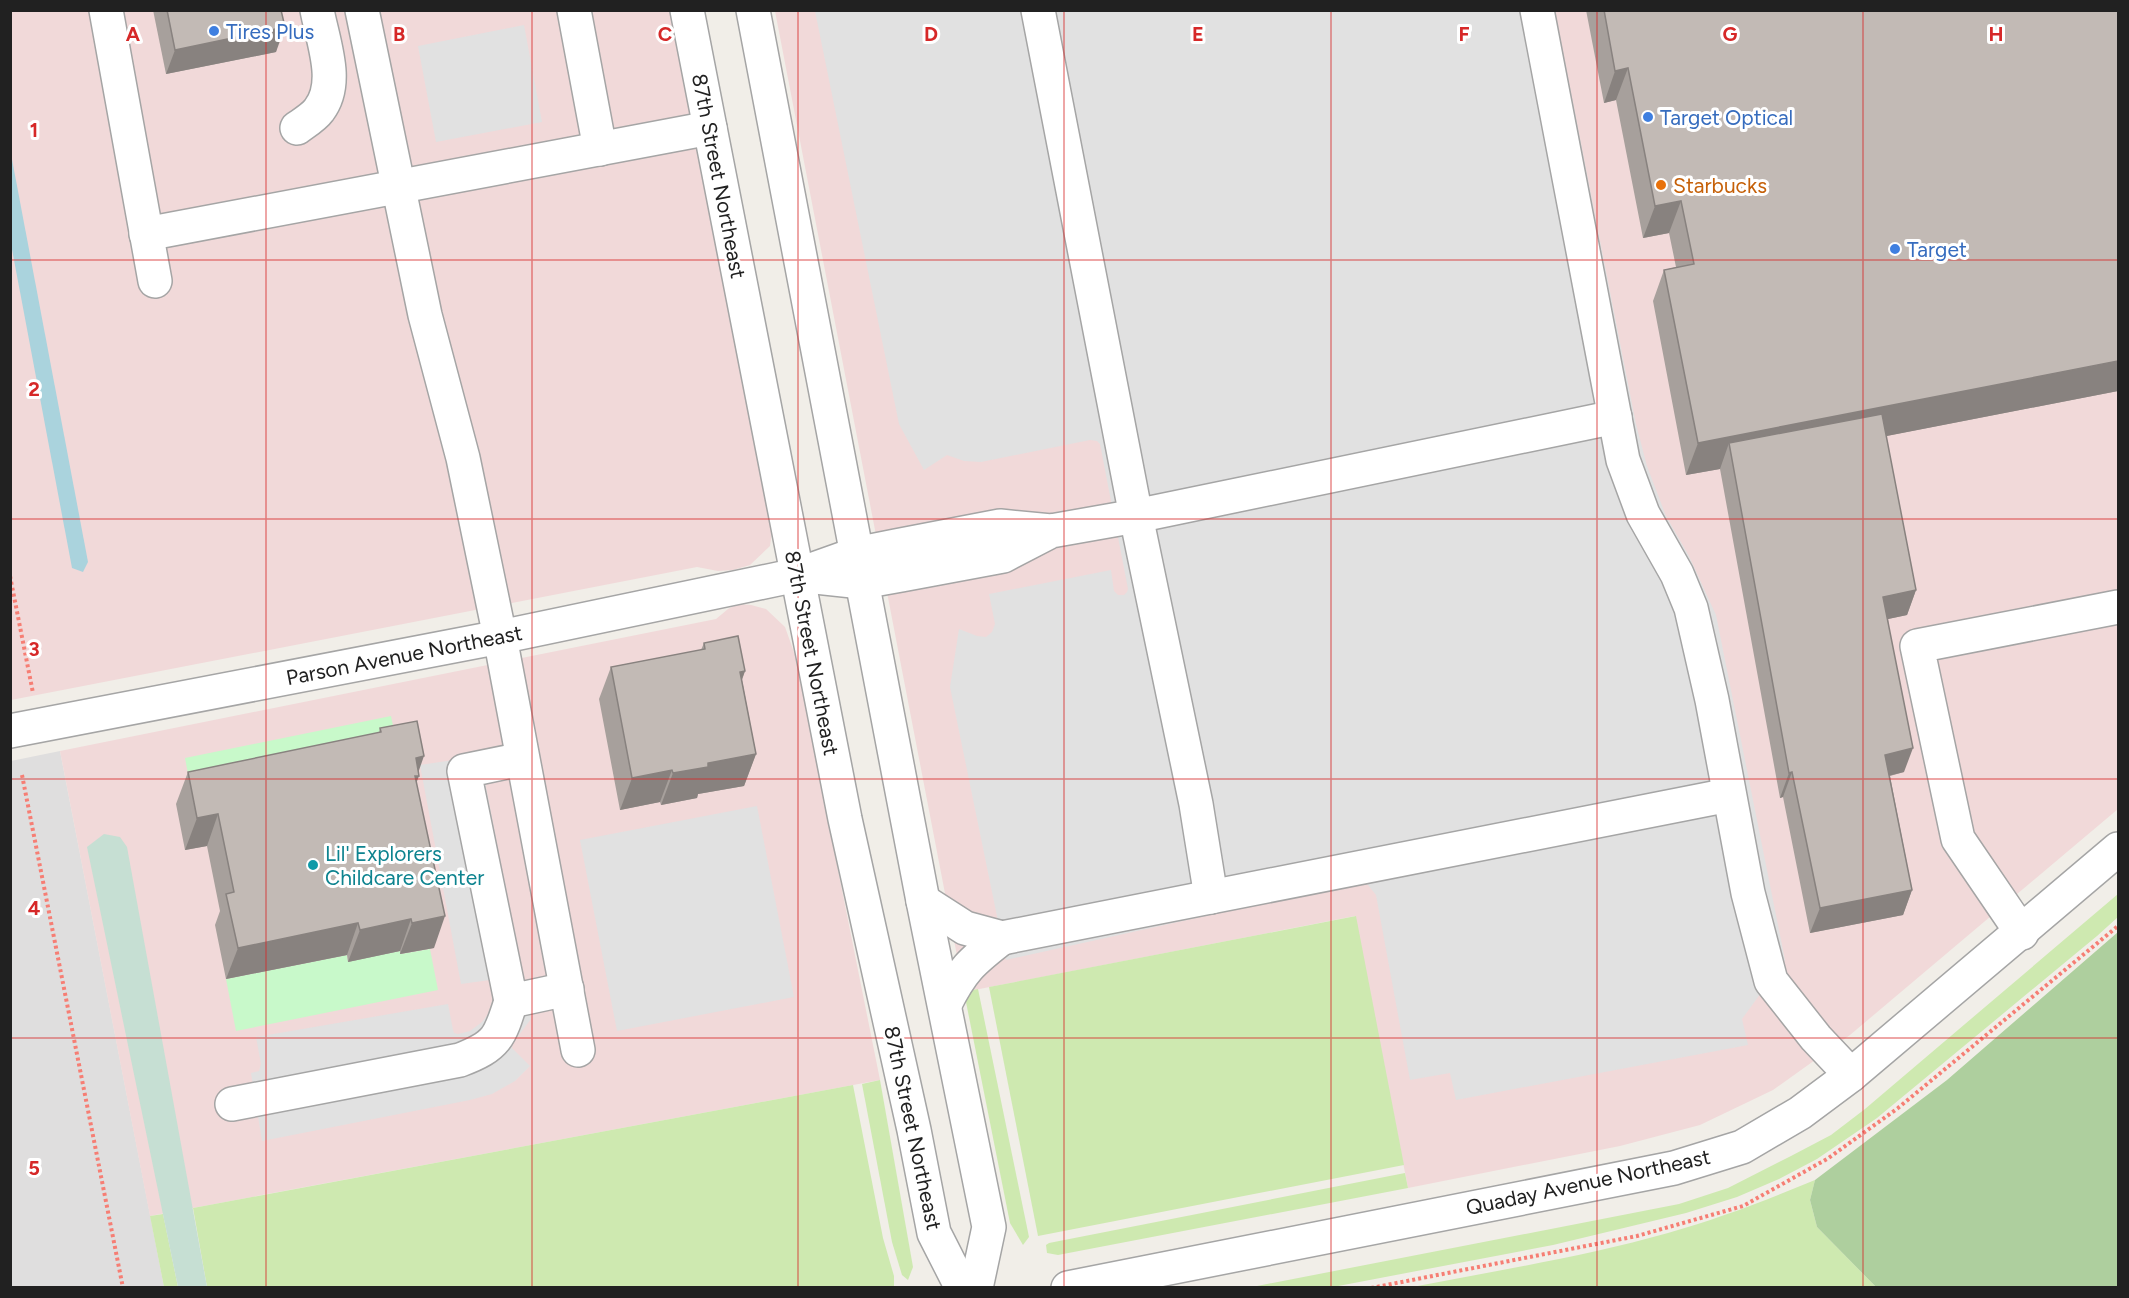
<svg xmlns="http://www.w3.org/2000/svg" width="2129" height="1298" viewBox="0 0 2129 1298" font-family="Figtree,sans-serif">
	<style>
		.residential { fill: #dfdede }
		.commercial { fill: #f1d9d9 }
		.grass { fill: #cee9b0 }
		.forest { fill: #aecf9e }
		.wetland { fill: #c6dfd3 }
		.park { fill: #c8f9ca }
		.parking { fill: #e1e1e1 }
		.water { fill: #aad3dd }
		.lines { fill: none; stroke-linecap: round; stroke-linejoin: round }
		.minor-casing { stroke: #a5a5a5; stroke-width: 36 }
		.path { stroke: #f67e74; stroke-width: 4; stroke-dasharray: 3 3; stroke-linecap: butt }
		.minor { stroke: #fff; stroke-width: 33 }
		.wall { fill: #a7a09c }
		.shaded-wall { fill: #88827f }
		.building { fill: #c2bab5; stroke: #88827f; stroke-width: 1.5 }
		.grid { fill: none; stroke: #d62828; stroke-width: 1.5; stroke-opacity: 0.55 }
		.shop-dot { fill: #3f7fe0; stroke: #fff; stroke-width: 2 }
		.food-dot { fill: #e8710a; stroke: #fff; stroke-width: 2 }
		.culture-dot { fill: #0f9aa8; stroke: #fff; stroke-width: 2 }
		.labels { text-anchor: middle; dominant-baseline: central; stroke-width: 6; stroke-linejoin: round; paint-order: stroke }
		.shop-label { font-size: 21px; fill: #366cbe; stroke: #fff; text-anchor: start }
		.street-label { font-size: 21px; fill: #212121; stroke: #fff }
		.food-label { font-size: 21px; fill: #c56008; stroke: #fff; text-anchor: start }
		.culture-label { font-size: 21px; fill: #0d838f; stroke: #fff; text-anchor: start }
		.grid-label { font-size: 20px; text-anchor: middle; font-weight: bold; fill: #d62828; stroke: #fff; stroke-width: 6; stroke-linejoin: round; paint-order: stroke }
	</style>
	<rect width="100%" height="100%" fill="#f1eee8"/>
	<polygon class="residential" points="60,751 164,1287 11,1288 11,761"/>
	<g class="commercial">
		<polygon points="11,11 670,11 772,532 770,546 750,565 733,570 718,571 697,567 11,700"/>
		<polygon points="775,11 2118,11 2118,809 1850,1035 1773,1090 1700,1125 1620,1146 1408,1188 1355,916 964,992"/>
		<polygon points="738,604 751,605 766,609 785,627 795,655 880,1080 150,1216 60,751 716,619 728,609"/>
	</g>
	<g class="grass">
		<polygon points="2118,894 2118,917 2097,936 1877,1118 1817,1159 1779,1179 1737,1197 1686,1213 1553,1245 1333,1287 1252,1287 1679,1204 1728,1188 1791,1156 1831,1135 1865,1109"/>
		<polygon points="1356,916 1404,1165 1038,1236 989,987"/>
		<polygon points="978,989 1029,1237 1023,1245 1010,1223 964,992"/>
		<polygon points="880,1080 913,1267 908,1280 902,1275 892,1242 862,1084"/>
		<polygon points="853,1085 883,1238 894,1276 894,1287 207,1287 193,1208"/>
		<polygon points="1405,1173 1408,1188 1058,1255 1047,1253 1046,1245 1049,1243"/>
		<path d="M1815 1180 1810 1200 1817 1227 1876 1287 1407 1288C1494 1271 1583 1257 1668 1233 1718 1219 1767 1200 1815 1180Z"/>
		<polygon points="163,1214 178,1287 164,1287 150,1216"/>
	</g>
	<polygon class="forest" points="2118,932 2118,1287 1876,1287 1817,1227 1810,1200 1815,1180 1947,1080"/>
	<polygon class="wetland" points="104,834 120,837 127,847 207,1287 178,1287 87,847"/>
	<g class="park">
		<polygon points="391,716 399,754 193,800 185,758"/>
		<polygon points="430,949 438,990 236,1031 226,979 347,955 348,961 400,951 401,954"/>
	</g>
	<g class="parking">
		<polygon points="815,11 1555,11 1636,424 1647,466 1666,516 1689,556 1716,615 1785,960 1742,1019 1748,1045 1456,1100 1450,1073 1410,1080 1376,895 1368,885 1359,882 1006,960 950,687 959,629 977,636 986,637 992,632 995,624 989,594 1111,570 1114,591 1118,595 1124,595 1127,592 1128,589 1100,444 1097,441 1090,440 981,462 964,461 947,455 924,470 899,424"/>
		<polygon points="524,25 542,122 436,142 418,46"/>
		<polygon points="480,756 531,1019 513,1043 512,1048 530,1066 515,1081 492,1094 470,1100 262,1141 251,1073 259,1071 261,1064 256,1037 448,1004 453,1030 454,1033 458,1034 470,1031 482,1022 488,1014 495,992 490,980 461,984 420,765"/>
		<polygon points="757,806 794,997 617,1031 580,840"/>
	</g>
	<polygon class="water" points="11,154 88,562 83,572 72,568 11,244"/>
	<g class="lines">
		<defs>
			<g id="minor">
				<polyline points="106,10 155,281"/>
				<polyline points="362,10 425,315 463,458 500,637 578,1050"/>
				<polyline points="574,10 600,149"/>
				<polyline points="687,10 845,819 914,1130 934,1233 962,1288"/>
				<polyline points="753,10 923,901 989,1227 976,1288"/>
				<polyline points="1038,10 1136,516 1196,804 1211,897"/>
				<polyline points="1537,10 1623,460 1643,514 1677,574 1691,608 1712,700 1748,893 1771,981 1816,1038 1851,1075"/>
				<path d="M297 128C304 123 314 117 319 110 340 83 323 42 317 10"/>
				<polyline points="146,234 710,128"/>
				<polyline points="1051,531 1003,556 901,575 862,582 797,575 856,554 896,546 1000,526 1051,531 1136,516 1615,417"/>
				<polyline points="10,731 500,637 797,575"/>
				<polyline points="522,759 464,771 511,1001 567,989"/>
				<path d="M923 901 965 928 1002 938C971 962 962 970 945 1004"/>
				<polyline points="2022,933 1958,839 1917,646 2118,607"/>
				<polyline points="1002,938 1729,795"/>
				<path d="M232 1104 460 1060C497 1046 500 1037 511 1001"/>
				<polyline points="1068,1288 1674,1168 1742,1147 1800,1113 1851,1075 2118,849"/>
			</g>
		</defs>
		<use href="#minor" class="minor-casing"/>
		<g class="path">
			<polyline points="10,576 33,693"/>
			<polyline points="22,775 123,1288"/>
			<polyline points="1371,1288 1637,1236 1743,1206 1827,1159 1898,1108 2118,926"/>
		</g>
		<use href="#minor" class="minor"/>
	</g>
	<g class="wall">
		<polygon points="153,10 281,10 276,52 166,74"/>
		<polygon points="1586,10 2118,10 2118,391 1886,436 1916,590 1907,615 1888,619 1904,772 1890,776 1912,890 1903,915 1810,933 1783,797 1780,798 1720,469 1686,475 1653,301 1664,270 1676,267 1669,233 1643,238 1616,100 1604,103"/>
		<polygon points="704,643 745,671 742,680 756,754 744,786 698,794 697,798 661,805 660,802 620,810 599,699 611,667 701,650"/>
		<polygon points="380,728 418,771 416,783 434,948 400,954 400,951 348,962 347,955 226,979 215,925 220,911 207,846 185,850 176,804 188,772 379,733"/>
	</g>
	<g class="shaded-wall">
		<polygon points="285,27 276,52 166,74 175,50"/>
		<polygon points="1628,68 1616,100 1604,103 1615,71"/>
		<polygon points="1681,201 1669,233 1643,238 1655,206"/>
		<polygon points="2118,361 2118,391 1733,466 1729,443 1720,469 1686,475 1698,443"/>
		<polygon points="1916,590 1907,615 1874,622 1883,597"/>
		<polygon points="745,671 733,703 740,672"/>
		<polygon points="1913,748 1904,772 1876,779 1885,755"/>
		<polygon points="756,754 744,786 698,794 697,798 661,805 673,773 708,763"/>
		<polygon points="424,756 417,776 419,776 407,807 416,758"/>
		<polygon points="672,770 660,802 620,810 632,778"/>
		<polygon points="1792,772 1783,797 1780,798 1789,773"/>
		<polygon points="218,814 207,846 185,850 197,818"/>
		<polygon points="1912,890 1903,915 1810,933 1820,908"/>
		<polygon points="445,916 434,948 400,954 412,923"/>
		<polygon points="411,919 400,951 348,962 360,930"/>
		<polygon points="358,923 347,955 226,979 238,948"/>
	</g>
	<g class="building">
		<polygon points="167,10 281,10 285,27 175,50"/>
		<polygon points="1604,10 2118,10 2118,361 1698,443 1664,270 1694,264 1681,201 1655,206 1628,68 1615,71"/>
		<polygon points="1882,414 1916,590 1883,597 1913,748 1885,755 1912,890 1820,908 1792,772 1789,773 1729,443"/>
		<polygon points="738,636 745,671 740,672 756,754 708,763 708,767 673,773 672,770 632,778 611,667 705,649 704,643"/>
		<polygon points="417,721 424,756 416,758 419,776 415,776 445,916 412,923 411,919 360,930 358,923 238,948 226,894 234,892 218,814 197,818 188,772 381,732 380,728"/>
	</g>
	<path class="grid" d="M266 10V1288M532 10V1288M798 10V1288M1064 10V1288M1331 10V1288M1597 10V1288M1863 10V1288M10 260H2118M10 519H2118M10 779H2118M10 1038H2118"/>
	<g class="shop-dot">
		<circle cx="214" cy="31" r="6"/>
		<circle cx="1648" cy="117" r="6"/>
		<circle cx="1895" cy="249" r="6"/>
	</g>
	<circle class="food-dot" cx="1661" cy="185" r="6"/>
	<circle class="culture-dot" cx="313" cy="865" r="6"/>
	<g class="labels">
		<g class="shop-label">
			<text x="226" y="31">Tires Plus</text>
			<text x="1660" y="117">Target Optical</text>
			<text x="1907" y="249">Target</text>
		</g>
		<g class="street-label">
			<text transform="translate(719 176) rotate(79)">87th Street Northeast</text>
			<text transform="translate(812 653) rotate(79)">87th Street Northeast</text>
			<text transform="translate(404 655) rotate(-11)">Parson Avenue Northeast</text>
			<text transform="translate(913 1128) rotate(78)">87th Street Northeast</text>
			<text transform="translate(1588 1182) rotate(-12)">Quaday Avenue Northeast</text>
		</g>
		<g class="food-label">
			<text x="1673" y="185">Starbucks</text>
		</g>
		<g class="culture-label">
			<text x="325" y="853">Lil' Explorers<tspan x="325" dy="24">Childcare Center</tspan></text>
		</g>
	</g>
	<g class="grid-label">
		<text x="133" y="41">A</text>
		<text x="399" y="41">B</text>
		<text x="665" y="41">C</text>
		<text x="931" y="41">D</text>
		<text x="1198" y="41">E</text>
		<text x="1464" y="41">F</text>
		<text x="1730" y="41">G</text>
		<text x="1996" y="41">H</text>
		<text x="34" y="137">1</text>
		<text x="34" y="396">2</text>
		<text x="34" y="656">3</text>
		<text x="34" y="915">4</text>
		<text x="34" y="1175">5</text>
	</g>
	<rect width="2129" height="1298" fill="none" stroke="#212121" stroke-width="24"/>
</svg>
